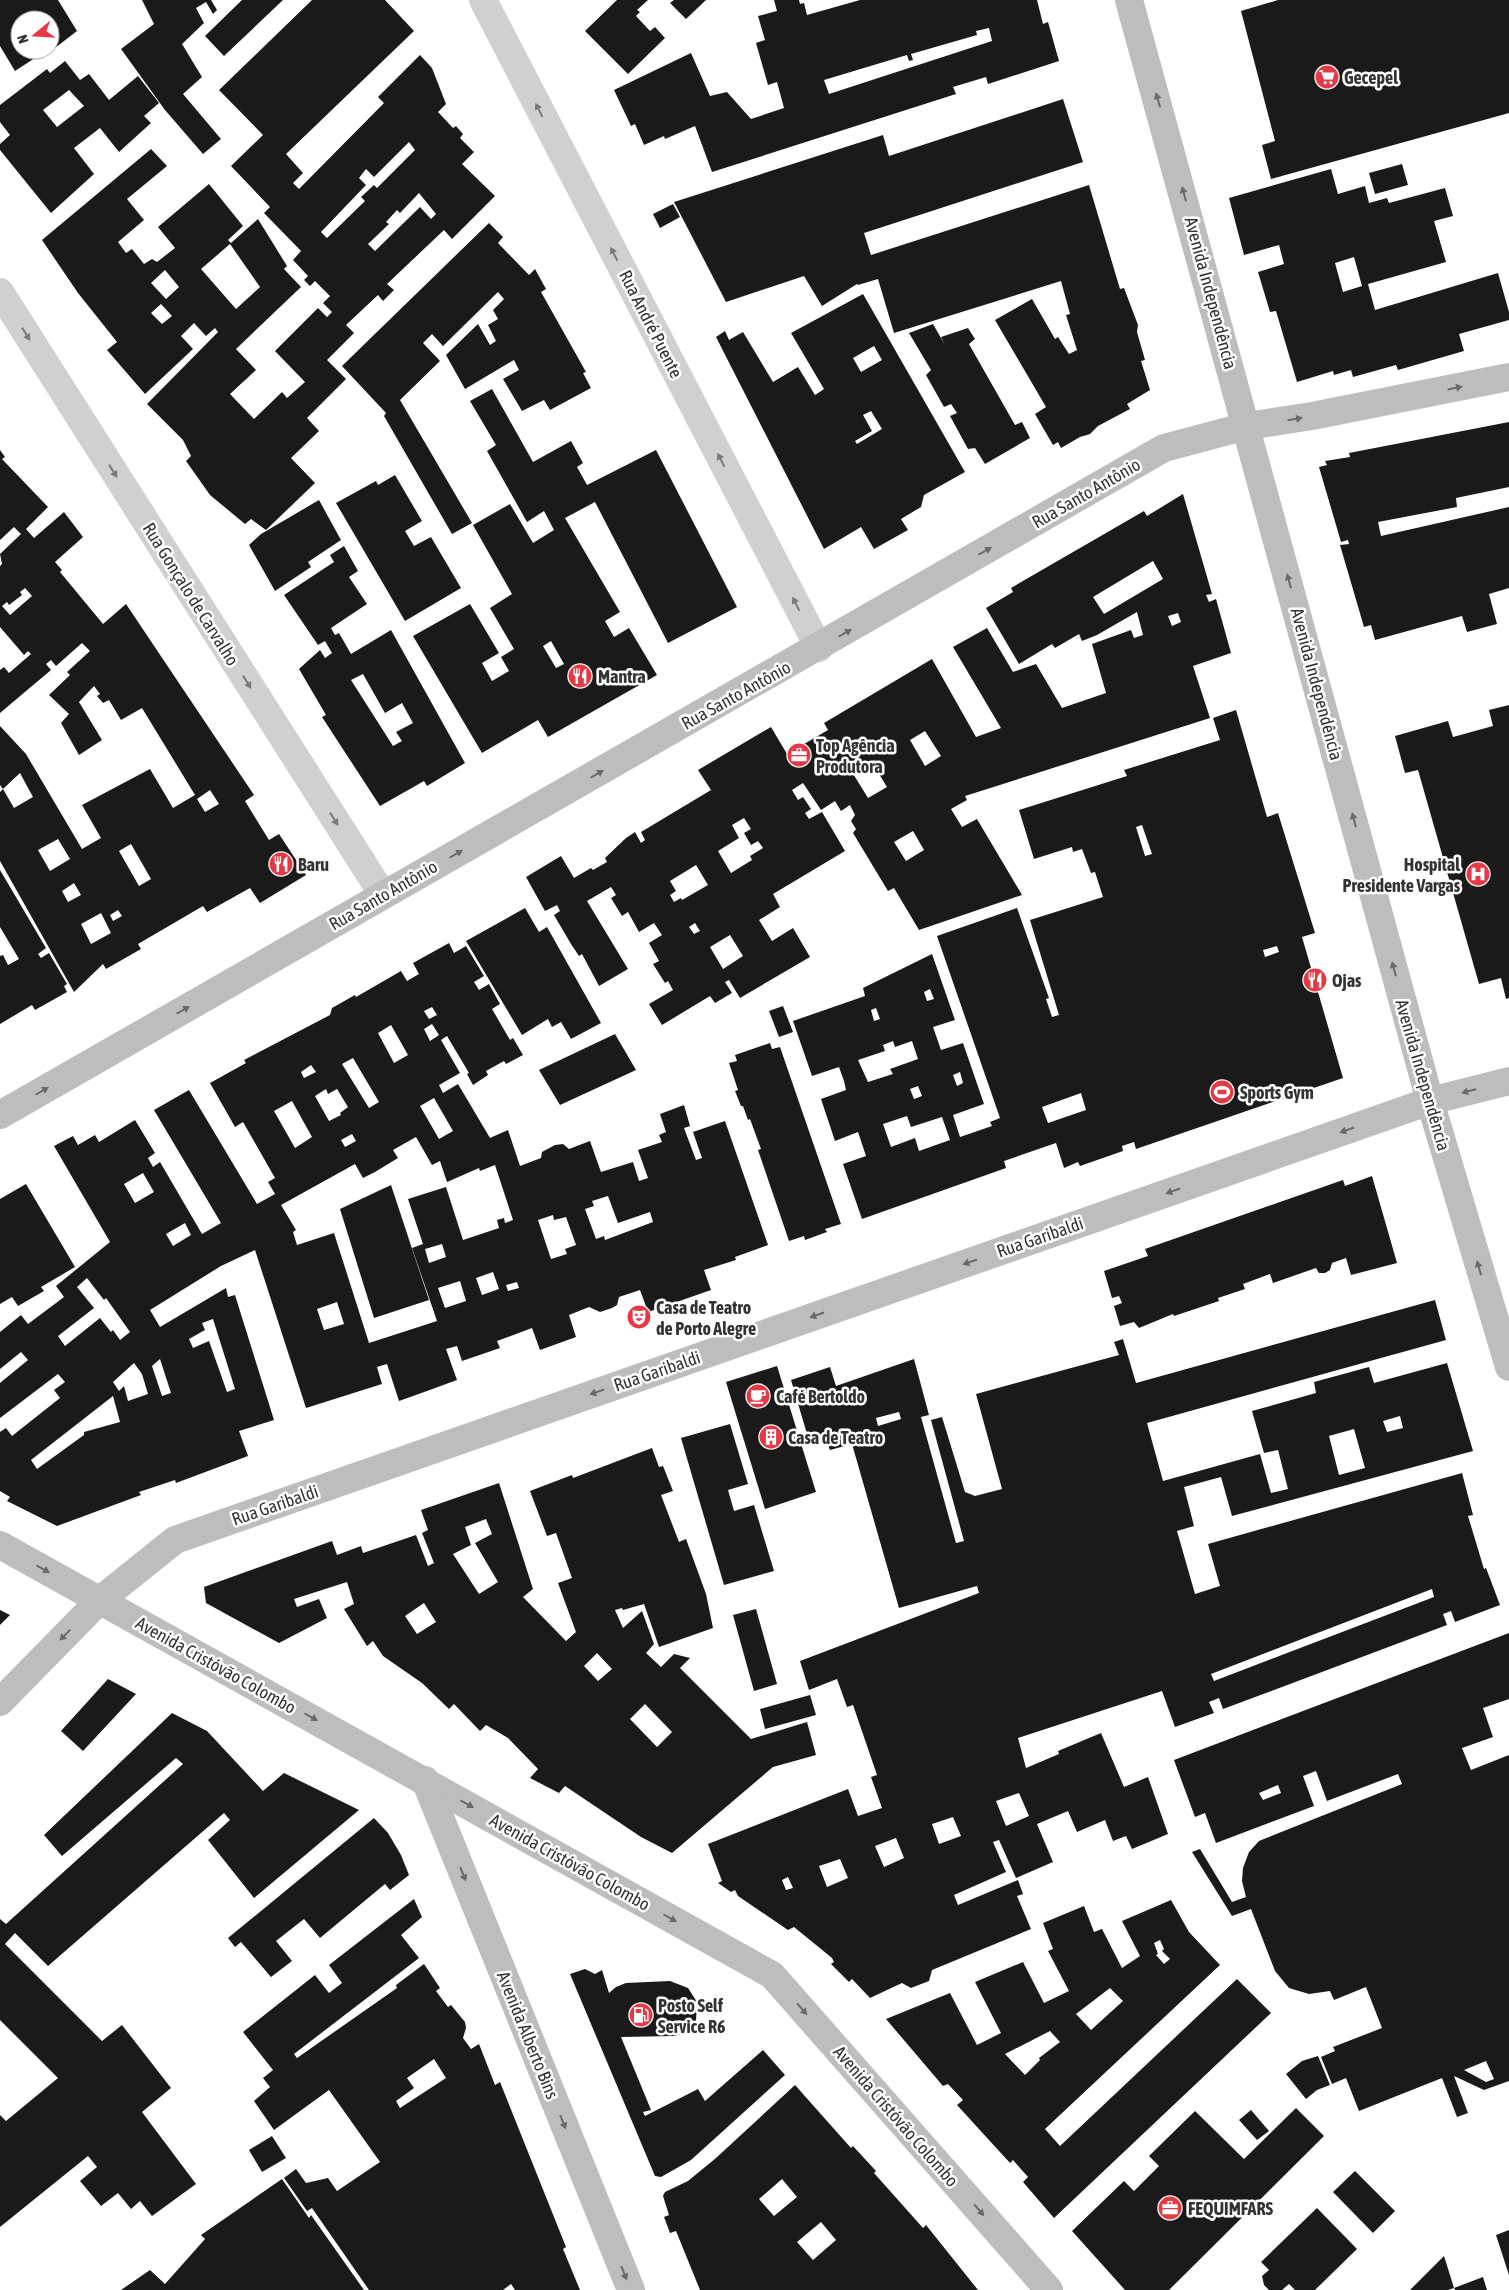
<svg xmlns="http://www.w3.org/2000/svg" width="1509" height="2290" viewBox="0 0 1509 2290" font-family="'Asap Condensed',sans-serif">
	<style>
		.building { fill: #1a1a1a; fill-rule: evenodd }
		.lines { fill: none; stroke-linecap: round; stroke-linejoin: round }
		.street { stroke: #d0d0d0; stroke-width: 28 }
		.secondary { stroke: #bdbdbd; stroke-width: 28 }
		.oneway { fill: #6a6a6a }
		.oneway2 { fill: #7a7a7a }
		.labels { text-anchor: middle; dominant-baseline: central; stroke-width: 5; stroke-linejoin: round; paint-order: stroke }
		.poi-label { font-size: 18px; font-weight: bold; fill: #333; stroke: #fff; text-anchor: start }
		.street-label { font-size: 18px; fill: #333; stroke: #fff }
	</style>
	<rect width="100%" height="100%" fill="#fff"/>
	<g class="building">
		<polygon points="0,0 58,0 77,31 51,51 50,20 20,20 20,50 34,50 38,56 15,71 0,46"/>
		<polygon points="142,0 211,0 217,10 213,14 206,2 196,8 204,23 182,44 202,77 183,94 221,139 203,154 165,110 121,49 154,24"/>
		<polygon points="242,0 283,0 224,56 205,36"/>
		<path d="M312 0H385L414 31 286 154 303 173 293 183 299 189 384 103 378 97 420 55 432 68 446 104 438 112 453 128 456 126 463 134 460 138 474 152 462 164 495 196 452 239 444 230 387 284 394 290 383 301 378 295 346 325 354 333 327 360 346 379 307 418 319 431 291 458 315 483 266 530 251 519 245 524 210 495 186 461 191 456 183 440 147 404 218 332 215 328 206 336 194 323 181 336 193 349 145 394 107 350 117 342 78 293 42 240 151 149 167 166 127 199 144 220 118 242 126 253 132 249 144 264 152 259 157 262 175 248 158 227 209 184 243 226 228 240 231 243 258 219 287 266 284 269 301 287 236 349 256 370 230 394 254 419 282 392 287 398 305 382 275 351 318 308 327 317 332 312 323 303 330 296 315 281 310 286 304 280 308 276 293 260 301 251 264 213 270 207 231 166 263 135 219 90ZM409 142 415 150 377 188 374 185 361 197 365 201 327 238 321 232 366 185 359 178 366 169 374 177ZM419 193 436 214 431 219 420 207 375 251 368 244 389 224 386 222 397 210 400 213ZM230 244 260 287 236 309 201 269ZM165 270 179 287 166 299 151 283ZM161 304 172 316 162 324 151 313Z"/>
		<polygon points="617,0 648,0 637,10 640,12 636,16 650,31 655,27 665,38 628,74 585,31"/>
		<polygon points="674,0 706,0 686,19 670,3"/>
		<path d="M774 0H799L800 4 804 3 807 15 860 0H1037L1043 24 1048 22 1059 61 988 84 986 77 953 87 956 94 712 172 695 126 665 139 664 136 644 145 635 124 631 126 614 90 691 53 710 96 727 92 751 119 784 108 777 82 768 85 756 43 765 40 758 16 777 11ZM989 28 992 41 829 94 824 80 907 55 909 61 913 60 911 54 977 35 976 31Z"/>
		<polygon points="1278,0 1509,0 1509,113 1271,179 1262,145 1275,141 1241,11"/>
		<path d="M65 61 80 80 89 74 109 100 138 76 159 103 144 116 151 123 119 152 100 128 74 148 94 174 51 213 0 150V144L10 135 0 122V105L47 69 50 73ZM69 90 84 106 57 127 43 110Z"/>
		<polygon points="1063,99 1083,162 864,233 871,255 1089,185 1120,289 1124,288 1138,325 1137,332 1145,360 1141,361 1150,390 1127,404 1130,409 1098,426 1090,434 1080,437 1061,448 1058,442 1053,445 1035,414 1046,407 995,320 1032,299 1055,339 1058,337 1069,354 1077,350 1066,315 1070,314 1061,281 894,333 878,279 858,285 857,284 822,306 804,276 726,302 674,202 883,135 889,156"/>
		<polygon points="1402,164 1408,185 1375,194 1369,173"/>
		<path d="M1331 169 1338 194 1365 186 1369 203 1387 198 1389 203 1445 188 1453 216 1434 221 1446 262 1368 284 1375 310 1498 273 1509 312V320L1459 334 1464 351 1398 370 1396 365 1353 377 1351 370 1334 375 1333 371 1297 382 1276 311 1270 312 1258 272 1284 264 1279 245 1244 255 1229 198ZM1354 257 1362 286 1343 292 1335 263Z"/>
		<polygon points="673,204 680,217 660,228 653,214"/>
		<polygon points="489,223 503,237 498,243 529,275 535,269 546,289 541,292 586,372 583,373 591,388 550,410 544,400 522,411 503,379 519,370 514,360 465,389 446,355 478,324 490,345 496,341 488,325 498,319 493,310 504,299 498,292 443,346 432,334 423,343 440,361 400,400 472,523 452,534 384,416 386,413 342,366"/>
		<path d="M863 294 965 472 924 495 921 507 901 519 908 530 874 549 861 527 824 549 716 337 725 331 729 340 743 332 773 382 798 367 815 395 824 389 791 333ZM874 346 882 360 861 372 853 358ZM871 411 882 429 857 444 855 441 872 431 863 415Z"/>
		<polygon points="933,324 945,345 941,337 968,328 975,339 969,344 1015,425 1022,422 1030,438 985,464 975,448 968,449 950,416 957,413 951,404 944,407 926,375 931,370 909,333"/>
		<path d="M492 389 533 462 571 441 583 463 577 467 587 485 656 450 737 607 668 643 595 502 565 518 620 612 605 621 614 637 629 628 657 675 548 737 538 720 482 753 413 636 470 604 499 653 482 663 492 681 509 671 501 657 514 649 490 608 512 594 473 525 510 504 533 543 554 530 544 511 527 522 487 451 496 445 470 401ZM551 641 564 664 556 668 543 646Z"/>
		<polygon points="1509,422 1509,487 1456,498 1457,507 1378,522 1381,536 1509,507 1509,588 1489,594 1497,624 1467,632 1462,616 1375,640 1371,625 1364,627 1340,545 1349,544 1348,540 1341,542 1319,467 1327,465 1325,461 1350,457 1349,453"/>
		<path d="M0 450 5 457 2 459 48 507 26 529 34 538 64 512 83 537 55 562 62 570 60 572 103 624 126 604 254 795 245 801 269 840 279 834 306 875 260 903 250 888 207 912 203 906 138 944 141 949 106 969 103 964 74 992 0 861V792L3 789 0 785V726L26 754 82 849 101 838 82 805 150 769 173 808 195 795 142 708 121 720 109 700 103 703 97 696 100 694 94 686 79 702 102 740 79 755 61 723 69 714 49 695 70 675 67 672 90 651 82 643 56 666 51 660 46 664 51 670 0 713V670L4 667 9 673 31 654 28 651 24 655 0 627V566L2 564 0 554 21 534 14 527 0 540ZM25 588 32 596 10 615 2 606 7 602 9 605 22 595 20 592ZM20 773 33 797 14 808 3 789ZM210 790 219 804 205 812 197 799ZM58 839 70 859 50 871 38 850ZM131 844 151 879 139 886 119 851ZM74 883 81 895 68 902 62 891ZM118 910 122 916 113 921 110 915ZM101 913 111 933 91 944 81 924Z"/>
		<polygon points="395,475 422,521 405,531 414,546 431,537 461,588 405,621 336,503 376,481 378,485"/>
		<path d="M1183 494 1212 594 1206 595 1209 602 1216 599 1231 653 1193 666 1210 718 965 796 967 800 951 809 962 827 977 819 1022 895 919 930 894 888 888 891 853 833 856 829 851 821 855 815 850 805 841 811 835 801 821 810 803 783 792 790 798 800 803 797 811 809 805 813 809 819 822 812 845 851 773 894 780 907 759 920 772 941 793 928 810 957 740 998 729 980 725 982 732 993 715 1003 710 996 662 1025 649 1004 673 990 668 981 665 983 653 964 659 961 649 943 662 935 654 923 639 932 628 912 622 916 611 898 616 895 611 887 587 901 628 969 599 986 582 954 579 956 571 944 554 915 560 911 557 905 545 911 526 877 561 856 574 878 591 868 593 870 607 862 605 858 626 838 635 832 641 843 645 840 641 832 711 790 698 770 771 727 787 754 828 730 824 723 932 659 976 737 1001 728 953 647 987 628 1013 672 1036 664 1062 708 1106 693 1092 644 1131 630 1134 638 1143 635 1137 612 1097 635 1082 641 1079 634 1055 648 1052 644 1019 664 986 608 1013 592 1011 588 1144 511 1147 516ZM1153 561 1163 579 1104 614 1093 597ZM1178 613 1181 622 1172 626 1168 616ZM925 731 941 756 925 766 910 740ZM871 761 887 787 868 798 852 772ZM744 818 751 829 744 833 751 845 758 841 763 848 750 856 752 860 731 873 718 851 739 838 732 825ZM913 831 924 850 906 861 894 842ZM696 865 708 885 682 900 681 898 674 902 670 895 676 891 670 881ZM695 923 700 931 694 934 689 927ZM730 935 743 956 723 969 710 947Z"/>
		<polygon points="319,500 341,540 308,562 311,567 275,591 249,545 261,534"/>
		<path d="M344 546 358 571 349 577 367 604 331 628 335 635 339 633 351 654 391 630 465 763 427 786 424 781 380 806 322 717 326 715 299 669 320 650 325 658 332 653 325 641 318 645 284 595 334 562 330 555ZM363 674 385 713 402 703 413 723 396 732 402 741 393 746 351 680Z"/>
		<polygon points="1509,705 1509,998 1506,999 1501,978 1479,984 1418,770 1405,773 1395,736 1448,721 1453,737 1493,726 1489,710"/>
		<path d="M1236 710 1267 817 1278 813 1315 933 1302 937 1343 1078 1136 1149 1134 1142 1122 1146 1123 1151 1080 1166 1078 1162 1064 1168 1056 1143 1004 1161 1006 1168 862 1219 843 1164 866 1156 858 1132 835 1141 821 1099 846 1090 844 1081 839 1067 812 1076 793 1021 865 996 863 988 932 954 955 1020 933 1027 941 1050 963 1043 984 1104 953 1115 960 1137 992 1126 990 1122 1000 1118 937 936 1017 908 1049 998 1046 999 1052 1017 1059 1015 1030 920 1103 897 1095 872 1091 873 1082 849 1073 852 1072 847 1034 859 1019 810 1127 776 1124 770 1220 740 1213 718ZM1142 825 1152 854 1145 856 1136 827ZM1277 946 1279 952 1265 957 1263 950ZM930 989 934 999 927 1001 924 992ZM876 1008 880 1019 874 1021 871 1010ZM893 1041 895 1047 912 1041 918 1059 890 1069 893 1074 868 1082 858 1060 885 1051 883 1045ZM960 1072 963 1083 957 1086 953 1075ZM918 1086 922 1096 914 1099 910 1089ZM1081 1093 1086 1110 1048 1123 1042 1107ZM907 1116 911 1127 942 1117 950 1140 919 1151 915 1138 891 1147 883 1124Z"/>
		<polygon points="0,870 46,948 38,954 41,958 49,953 67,984 64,986 67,992 35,1010 32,1005 0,1024 0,956 3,955 8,965 19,959 0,927"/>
		<polygon points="525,908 539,932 547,927 601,1023 571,1039 561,1022 552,1027 548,1019 522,1035 466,941"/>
		<path d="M449 943 454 953 466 946 484 976 474 982 479 990 489 984 500 1004 492 1009 510 1040 513 1038 523 1055 506 1064 504 1061 486 1071 488 1075 473 1085 467 1074 469 1073 447 1036 441 1040 460 1073 439 1085 443 1093 458 1084 490 1138 508 1130 520 1166 541 1158 542 1152 555 1145 563 1144 569 1149 590 1141 601 1172 633 1162 639 1181 648 1178 638 1150 662 1142 659 1135 666 1132 660 1114 684 1105 690 1126 684 1128 696 1160 702 1158 693 1132 725 1121 768 1245 735 1257 736 1260 704 1270 711 1290 648 1312 640 1290 619 1297 617 1305 612 1308 600 1312 589 1307 569 1315 576 1337 540 1350 532 1328 497 1341 500 1348 462 1361 457 1346 446 1349 457 1380 427 1391 399 1401 387 1364 377 1367 382 1384 306 1408 255 1250 221 1266 150 1310 160 1327 226 1288 228 1297 235 1295 274 1420 239 1431 248 1456 176 1483 175 1480 139 1492 141 1495 57 1526 7 1501 10 1497 0 1491V1432L6 1428 12 1436 60 1398 54 1390 65 1382 58 1374 0 1418V1383L28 1360 21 1352 0 1369V1332L21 1315 28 1324 64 1297 56 1286 110 1242 54 1146 73 1136 78 1145 95 1135 99 1142 135 1120 155 1153 148 1158 153 1167 160 1162 202 1234 221 1223 154 1110 189 1090 257 1204 275 1194 268 1182 275 1178 243 1122 235 1127 210 1083 246 1063 244 1060 330 1015 332 1008 355 995 356 997 401 971 407 981 419 974 413 963ZM432 1007 437 1015 429 1019 424 1011ZM432 1024 439 1035 430 1041 424 1029ZM391 1025 408 1055 394 1063 378 1033ZM353 1058 379 1102 369 1108 342 1064ZM311 1065 316 1072 304 1078 301 1072ZM326 1089 328 1094 337 1089 348 1107 340 1113 341 1115 329 1121 315 1096ZM434 1098 453 1131 439 1139 420 1106ZM292 1101 312 1137 295 1148 274 1111ZM352 1134 356 1141 345 1147 341 1140ZM416 1137 432 1165 440 1161 447 1182 479 1168 480 1171 495 1165 513 1220 505 1223 504 1218 497 1220 499 1228 463 1240 446 1187 408 1199 423 1244 412 1248 437 1321 369 1343 334 1233 297 1245 293 1232 296 1230 281 1205 355 1164 363 1178 375 1172 398 1158 393 1150ZM143 1173 154 1192 135 1203 124 1184ZM608 1196 618 1223 650 1212 653 1222 605 1240 604 1236 596 1239 585 1209 594 1206 592 1201ZM553 1215 554 1220 566 1217 576 1245 565 1249 567 1254 551 1259 538 1220ZM185 1223 191 1235 173 1246 166 1234ZM442 1244 446 1257 429 1263 425 1249ZM493 1272 499 1289 482 1295 476 1278ZM87 1278 104 1300 106 1298 130 1332 120 1340 113 1330 111 1332 100 1318 65 1346 58 1336 94 1308 77 1287ZM460 1281 466 1301 445 1308 438 1288ZM517 1282 519 1288 508 1291 506 1285ZM337 1302 344 1324 324 1330 317 1309ZM213 1319 235 1389 227 1392 209 1341 193 1348 189 1339 205 1330 202 1323ZM160 1359 171 1393 162 1396 152 1366ZM134 1363 142 1374 148 1394 128 1401 124 1386 119 1391 113 1382ZM113 1396 120 1422 84 1432V1435L37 1469 31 1460Z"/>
		<polygon points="783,1006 793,1032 779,1037 769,1011"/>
		<polygon points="615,1034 636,1070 560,1105 539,1070"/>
		<polygon points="770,1043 772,1049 780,1047 841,1224 825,1229 827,1232 805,1240 804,1236 789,1241 758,1150 761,1149 750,1119 748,1120 743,1106 741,1106 735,1091 738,1090 729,1063 737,1061 735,1055"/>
		<polygon points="1372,1176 1397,1263 1351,1275 1346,1258 1332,1263 1330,1270 1325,1273 1319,1273 1316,1268 1273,1283 1270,1274 1243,1284 1245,1289 1218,1298 1219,1301 1174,1316 1173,1314 1139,1328 1134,1322 1120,1326 1114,1306 1122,1303 1119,1296 1112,1298 1104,1271 1148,1256 1145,1249 1343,1180 1345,1186"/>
		<polygon points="26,1184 75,1267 41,1287 44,1291 18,1306 12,1297 0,1304 0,1199"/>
		<polygon points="391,1185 429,1300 374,1318 340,1209"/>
		<path d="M1435 1300 1446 1340 1147 1423 1163 1481 1260 1454 1271 1493 1288 1489 1278 1450 1264 1453 1252 1411 1316 1393 1314 1382 1369 1367 1374 1383 1447 1363 1473 1451 1232 1516 1221 1477 1184 1487 1194 1526 1177 1531 1195 1594 1220 1586 1208 1544 1462 1473 1473 1515 1468 1516 1484 1569 1486 1568 1500 1605 1455 1622 1451 1611 1443 1614 1447 1625 1223 1709 1219 1698 1209 1702 1214 1713 1175 1727 1162 1691 1018 1738 1026 1768 1059 1754 1058 1751 1101 1733 1124 1787 1148 1777 1168 1834 1132 1849 1126 1836 1113 1841 1105 1820 1077 1832 1068 1811 1037 1824 1053 1862 1016 1878 999 1840 993 1842 1006 1872 954 1895 958 1905 1018 1880 1023 1894 1017 1896 1031 1929 932 1970 929 1981 911 1988 902 1983 870 1998 852 1979 849 1982 831 1964 834 1962 832 1958 794 1927 788 1930 738 1896 735 1890 731 1892 718 1883 722 1881 708 1844 848 1789 858 1816 882 1808 871 1777 877 1775 853 1705 847 1707 837 1679 809 1690 800 1661 979 1593 977 1586 899 1608 852 1444 830 1450 826 1440 810 1444 791 1380 830 1367 836 1386 914 1359 929 1415 921 1417 956 1543 964 1541 931 1420 942 1417 965 1492 975 1496 1002 1489 976 1394 1119 1355 1114 1342 1123 1339 1136 1383ZM899 1412 901 1419 878 1426 876 1418ZM1400 1416 1403 1428 1387 1432 1383 1421ZM1354 1429 1365 1468 1339 1475 1329 1436ZM1432 1589 1434 1597 1214 1681 1211 1674ZM1019 1793 1029 1816 1006 1826 996 1801ZM953 1817 961 1836 939 1844 932 1824ZM896 1838 904 1858 884 1867 875 1846ZM840 1859 848 1878 827 1887 819 1866ZM788 1877 793 1888 786 1890 782 1880Z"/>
		<polygon points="777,1366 816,1492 765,1509 726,1382"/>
		<polygon points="730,1424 748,1484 728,1490 734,1511 754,1505 774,1571 724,1585 681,1438"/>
		<path d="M652 1448 659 1467 663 1466 673 1491 661 1495 679 1542 686 1539 706 1594 713 1628 659 1647 644 1604 623 1610 622 1608 615 1610 623 1628 642 1611 654 1644 646 1653 661 1667 674 1654 690 1658 680 1668 751 1739 807 1722 816 1755 773 1767 672 1853 641 1837 565 1786 559 1793 530 1778 538 1769 508 1738 486 1725 480 1731 454 1704 449 1709 422 1683 383 1656 373 1641 367 1646 344 1609 354 1604 347 1582 294 1599 297 1607 319 1599 327 1618 279 1643 206 1603 204 1587 332 1541 337 1555 361 1546 363 1553 416 1535 428 1566 434 1563 422 1533 428 1530 421 1510 499 1483 533 1589 523 1597 566 1641 576 1632 558 1583 572 1578 556 1533 547 1536 530 1491 572 1475 573 1478ZM486 1519 492 1534 475 1543 498 1582 479 1594 453 1554 471 1545 465 1527ZM424 1603 436 1622 417 1634 405 1616ZM597 1653 612 1669 598 1681 584 1666ZM645 1704 672 1732 657 1747 630 1719Z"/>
		<polygon points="756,1609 777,1684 754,1691 733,1615"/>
		<polygon points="0,1610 10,1615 0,1625"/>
		<path d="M1509 1633V1699L1483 1708 1493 1737 1462 1748 1471 1770 1509 1755V2081L1484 2090 1454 2076 1468 2113 1457 2117 1442 2078 1359 2111 1346 2078 1332 2084 1321 2057 1335 2051 1333 2047 1382 2028 1366 1987 1334 2000 1330 1991 1309 1994 1289 1988 1275 1971 1251 1909 1232 1916 1192 1852 1200 1849 1232 1902 1246 1897 1242 1881 1243 1868 1249 1852 1259 1841 1402 1784 1398 1774 1327 1801 1316 1771 1303 1776 1314 1806 1216 1843 1205 1813 1195 1817 1174 1760ZM1278 1785 1281 1793 1263 1800 1259 1793ZM1486 2061 1494 2079 1486 2082 1464 2070Z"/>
		<polygon points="108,1679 136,1694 83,1751 61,1731"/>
		<polygon points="810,1695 816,1715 765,1729 760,1709"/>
		<polygon points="172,1713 207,1731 263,1791 284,1773 359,1810 254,1898 208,1840 230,1820 224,1813 48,1966 15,1933 5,1944 102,2041 122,2025 171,2088 142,2112 196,2184 152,2216 140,2201 131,2209 118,2193 101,2206 80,2181 97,2167 88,2156 0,2227 0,2115 6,2121 58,2078 0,2020 0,1919 6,1924 183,1764 176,1758 62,1856 44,1835"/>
		<polygon points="374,1818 388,1833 401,1855 409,1875 390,1890 385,1884 320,1938 304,1919 276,1941 292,1961 271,1977 241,1942 235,1947 228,1938"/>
		<path d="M414 1899 422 1917 401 1935 419 1958 294 2054 297 2058 397 1988 396 1985 424 1964 440 1988 436 1991 448 2007 451 2005 465 2022 466 2028 463 2038 471 2049 479 2044 495 2085 500 2082 566 2247 563 2249 580 2290H515L511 2284 503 2290H369L312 2208 307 2211 284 2178 296 2169 306 2183 328 2178 337 2191 380 2162 329 2090 274 2130 254 2101 270 2087 263 2078 273 2070 243 2032 315 1975 329 1993 342 1983 329 1965ZM434 2059 446 2078 400 2108 396 2101 414 2088 407 2078Z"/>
		<path d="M1171 1900 1189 1932 1220 1965 1045 2129 1060 2146 1237 1979 1271 2013 1054 2218 1023 2182 1028 2177 1013 2160 1010 2163 957 2105 963 2100 948 2084 943 2086 886 2019 950 1993 977 2045 1001 2033 975 1982 1023 1962 1044 2003 1069 1991 1048 1951 1053 1949 1043 1923 1084 1906 1094 1932 1102 1929 1122 1968 1140 1956 1122 1921ZM1160 1940 1164 1949 1162 1951 1170 1959 1164 1964 1156 1955 1158 1954 1154 1943ZM1110 1988 1123 2001 1091 2030 1076 2014ZM1050 2031 1060 2042 1039 2058 1040 2060 1025 2075 1005 2054Z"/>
		<polygon points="585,1969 595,1974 602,1970 609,1993 616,1987 626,1983 670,1981 688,1988 697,2002 696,2021 687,2032 675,2036 621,2037 651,2110 643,2112 645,2116 698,2089 705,2101 763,2050 785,2075 691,2160 661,2177 655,2176 570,1974"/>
		<polygon points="1318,2056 1330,2085 1317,2090 1306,2099 1286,2074 1302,2061"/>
		<path d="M795 2085 851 2148 853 2146 876 2171 874 2173 923 2228 926 2225 978 2290H700L676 2231 670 2233 664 2217 669 2215 663 2196 665 2192 688 2181 716 2158ZM782 2179 797 2197 774 2216 759 2199ZM821 2222 836 2240 813 2260 797 2242Z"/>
		<polygon points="1296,2108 1324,2136 1169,2290 1125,2290 1072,2231 1124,2181 1134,2191 1159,2166 1149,2156 1195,2111 1244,2159"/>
		<polygon points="1251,2110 1269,2131 1257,2140 1239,2120"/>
		<polygon points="272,2136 286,2158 262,2172 249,2150"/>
		<polygon points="1355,2171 1395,2211 1373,2233 1333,2192"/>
		<polygon points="282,2179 309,2218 311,2215 364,2290 121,2290 150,2270 165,2284 205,2239 201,2235"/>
		<polygon points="1317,2208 1357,2249 1315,2290 1295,2290 1289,2284 1282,2290 1269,2290 1264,2285 1262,2276 1269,2270 1261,2262"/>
		<polygon points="1509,2230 1509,2275 1496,2235"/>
		<polygon points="1444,2256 1454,2288 1483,2277 1487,2290 1455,2290 1454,2288 1448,2290 1410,2290"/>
	</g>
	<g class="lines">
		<g class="street">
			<polyline points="483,0 819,648"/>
			<polyline points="0,292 383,895"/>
		</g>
		<g class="secondary">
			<polyline points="1129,0 1430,1101 1509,1367"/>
			<polyline points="0,1115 1164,448 1247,426 1312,416 1509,377"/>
			<polyline points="0,1545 772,1975 1049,2290"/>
			<polyline points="0,1702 99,1601 175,1540 1393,1114 1430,1101 1509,1081"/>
			<polyline points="425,1780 631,2290"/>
		</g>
	</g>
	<defs><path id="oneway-solid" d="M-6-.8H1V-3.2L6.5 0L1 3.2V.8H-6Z" transform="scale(1.25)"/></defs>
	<g class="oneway">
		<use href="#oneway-solid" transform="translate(1158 100) rotate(-106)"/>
		<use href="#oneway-solid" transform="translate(1184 194) rotate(-105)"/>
		<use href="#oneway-solid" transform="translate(1455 388) rotate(-11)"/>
		<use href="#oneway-solid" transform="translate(1295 419) rotate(-9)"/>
		<use href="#oneway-solid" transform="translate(985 551) rotate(-30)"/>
		<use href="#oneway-solid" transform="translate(1289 581) rotate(-105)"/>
		<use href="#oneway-solid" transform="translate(845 633) rotate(-30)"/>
		<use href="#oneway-solid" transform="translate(597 774) rotate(-30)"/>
		<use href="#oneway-solid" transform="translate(1354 820) rotate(-105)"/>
		<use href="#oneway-solid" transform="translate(456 854) rotate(-30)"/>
		<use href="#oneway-solid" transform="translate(1394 969) rotate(-105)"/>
		<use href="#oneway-solid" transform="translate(183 1010) rotate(-30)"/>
		<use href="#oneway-solid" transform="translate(42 1091) rotate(-30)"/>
		<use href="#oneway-solid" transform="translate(1469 1091) rotate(166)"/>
		<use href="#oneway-solid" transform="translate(1347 1130) rotate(161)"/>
		<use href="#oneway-solid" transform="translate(1173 1191) rotate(161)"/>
		<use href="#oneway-solid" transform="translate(970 1262) rotate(161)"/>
		<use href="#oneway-solid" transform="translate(1479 1268) rotate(-106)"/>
		<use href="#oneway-solid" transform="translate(817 1315) rotate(161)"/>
		<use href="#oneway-solid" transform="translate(597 1392) rotate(161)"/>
		<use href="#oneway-solid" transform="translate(43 1569) rotate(29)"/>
		<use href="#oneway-solid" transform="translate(65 1635) rotate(134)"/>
		<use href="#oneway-solid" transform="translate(311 1717) rotate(29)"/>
		<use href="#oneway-solid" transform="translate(467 1804) rotate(29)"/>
		<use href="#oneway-solid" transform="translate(463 1874) rotate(68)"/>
		<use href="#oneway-solid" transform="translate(670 1918) rotate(29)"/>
		<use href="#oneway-solid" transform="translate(802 2009) rotate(49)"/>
		<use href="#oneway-solid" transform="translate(563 2122) rotate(68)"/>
		<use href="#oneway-solid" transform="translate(979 2210) rotate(49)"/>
		<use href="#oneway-solid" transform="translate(624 2273) rotate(68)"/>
	</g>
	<g class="oneway2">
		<use href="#oneway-solid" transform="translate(539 110) rotate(-117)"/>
		<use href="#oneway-solid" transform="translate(614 254) rotate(-117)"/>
		<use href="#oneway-solid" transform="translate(26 334) rotate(58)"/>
		<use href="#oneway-solid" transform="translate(721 460) rotate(-117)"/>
		<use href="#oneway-solid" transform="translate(113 471) rotate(58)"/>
		<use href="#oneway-solid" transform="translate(796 604) rotate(-117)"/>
		<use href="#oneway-solid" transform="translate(247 682) rotate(58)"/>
		<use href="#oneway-solid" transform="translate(334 819) rotate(58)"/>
	</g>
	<defs>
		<symbol id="supermarket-disc" viewBox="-11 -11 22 22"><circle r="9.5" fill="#e63946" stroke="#fff"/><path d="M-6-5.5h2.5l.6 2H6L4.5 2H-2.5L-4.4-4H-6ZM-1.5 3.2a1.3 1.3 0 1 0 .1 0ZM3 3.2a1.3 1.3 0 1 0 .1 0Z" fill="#fff"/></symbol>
		<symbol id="restaurant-disc" viewBox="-11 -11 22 22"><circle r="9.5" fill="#e63946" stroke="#fff"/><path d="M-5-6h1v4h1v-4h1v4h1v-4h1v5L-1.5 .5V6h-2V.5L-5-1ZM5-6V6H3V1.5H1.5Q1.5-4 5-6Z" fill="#fff"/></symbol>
		<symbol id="office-disc" viewBox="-11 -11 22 22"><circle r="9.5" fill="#e63946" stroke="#fff"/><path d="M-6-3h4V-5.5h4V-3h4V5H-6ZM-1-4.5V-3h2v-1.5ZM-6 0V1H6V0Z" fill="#fff"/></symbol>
		<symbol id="hospital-disc" viewBox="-11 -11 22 22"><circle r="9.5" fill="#e63946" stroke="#fff"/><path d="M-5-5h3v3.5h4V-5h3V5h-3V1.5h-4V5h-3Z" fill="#fff"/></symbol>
		<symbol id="stadium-disc" viewBox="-11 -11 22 22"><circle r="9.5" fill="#e63946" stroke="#fff"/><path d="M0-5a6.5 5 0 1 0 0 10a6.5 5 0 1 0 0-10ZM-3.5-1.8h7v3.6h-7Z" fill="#fff"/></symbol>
		<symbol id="theatre-disc" viewBox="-11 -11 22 22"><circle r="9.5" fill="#e63946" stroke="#fff"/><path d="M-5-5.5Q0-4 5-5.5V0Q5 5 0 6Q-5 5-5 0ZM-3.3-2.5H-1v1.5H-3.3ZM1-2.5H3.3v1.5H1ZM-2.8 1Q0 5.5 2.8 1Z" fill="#fff"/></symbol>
		<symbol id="cafe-disc" viewBox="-11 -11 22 22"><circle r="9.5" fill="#e63946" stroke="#fff"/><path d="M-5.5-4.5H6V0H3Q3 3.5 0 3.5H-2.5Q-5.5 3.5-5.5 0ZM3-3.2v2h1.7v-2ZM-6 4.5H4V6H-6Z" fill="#fff"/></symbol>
		<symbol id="building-disc" viewBox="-11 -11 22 22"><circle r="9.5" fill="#e63946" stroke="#fff"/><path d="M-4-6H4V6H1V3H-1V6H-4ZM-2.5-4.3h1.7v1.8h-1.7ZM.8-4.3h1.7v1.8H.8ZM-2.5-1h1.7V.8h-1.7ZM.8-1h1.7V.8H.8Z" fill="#fff"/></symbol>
		<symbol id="fuel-disc" viewBox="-11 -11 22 22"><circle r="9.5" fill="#e63946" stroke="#fff"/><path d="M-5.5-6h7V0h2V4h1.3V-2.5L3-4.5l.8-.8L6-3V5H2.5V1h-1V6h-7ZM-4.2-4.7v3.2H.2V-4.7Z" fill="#fff"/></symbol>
	</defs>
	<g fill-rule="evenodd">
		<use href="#supermarket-disc" x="1313" y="63" width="28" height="28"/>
		<use href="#restaurant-disc" x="566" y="662" width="28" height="28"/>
		<use href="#office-disc" x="785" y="741" width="28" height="28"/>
		<use href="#restaurant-disc" x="267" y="850" width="28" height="28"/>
		<use href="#hospital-disc" x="1464" y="860" width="28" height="28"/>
		<use href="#restaurant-disc" x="1301" y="966" width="28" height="28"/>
		<use href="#stadium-disc" x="1208" y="1078" width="28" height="28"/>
		<use href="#theatre-disc" x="625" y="1303" width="28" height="28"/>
		<use href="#cafe-disc" x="744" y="1382" width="28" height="28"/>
		<use href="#building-disc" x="757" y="1423" width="28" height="28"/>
		<use href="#fuel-disc" x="627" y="2001" width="28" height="28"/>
		<use href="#office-disc" x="1156" y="2194" width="28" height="28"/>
	</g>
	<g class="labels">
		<g class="poi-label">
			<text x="1344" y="77">Gecepel</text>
			<text x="598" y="676">Mantra</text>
			<text x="816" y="745">Top Agência<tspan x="816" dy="21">Produtora</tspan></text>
			<text x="298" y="864">Baru</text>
			<text x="1460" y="864" text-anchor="end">Hospital<tspan x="1460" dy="21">Presidente Vargas</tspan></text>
			<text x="1332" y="980">Ojas</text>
			<text x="1240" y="1092">Sports Gym</text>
			<text x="656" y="1307">Casa de Teatro<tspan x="656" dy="21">de Porto Alegre</tspan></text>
			<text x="776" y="1396">Café Bertoldo</text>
			<text x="788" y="1437">Casa de Teatro</text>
			<text x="658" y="2005">Posto Self<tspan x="658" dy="21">Service R6</tspan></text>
			<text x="1188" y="2208">FEQUIMFARS</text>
		</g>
		<g class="street-label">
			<text transform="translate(1211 293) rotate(75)">Avenida Independência</text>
			<text transform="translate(651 324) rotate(63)">Rua André Puente</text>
			<text transform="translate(1086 493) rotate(-30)">Rua Santo Antônio</text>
			<text transform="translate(191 594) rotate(58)">Rua Gonçalo de Carvalho</text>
			<text transform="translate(1317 684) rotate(75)">Avenida Independência</text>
			<text transform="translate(736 695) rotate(-29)">Rua Santo Antônio</text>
			<text transform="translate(383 895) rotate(-30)">Rua Santo Antônio</text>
			<text transform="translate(1423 1075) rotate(74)">Avenida Independência</text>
			<text transform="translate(1040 1237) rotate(-19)">Rua Garibaldi</text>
			<text transform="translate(657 1371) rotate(-19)">Rua Garibaldi</text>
			<text transform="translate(275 1505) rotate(-19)">Rua Garibaldi</text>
			<text transform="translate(216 1665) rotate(29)">Avenida Cristóvão Colombo</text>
			<text transform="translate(570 1862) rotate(29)">Avenida Cristóvão Colombo</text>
			<text transform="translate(528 2035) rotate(68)">Avenida Alberto Bins</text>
			<text transform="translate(896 2116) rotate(49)">Avenida Cristóvão Colombo</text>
		</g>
	</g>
	<g transform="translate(35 35) rotate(252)"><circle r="24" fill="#ffffff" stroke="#adadad"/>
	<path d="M0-4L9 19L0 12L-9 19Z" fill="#e63946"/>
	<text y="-8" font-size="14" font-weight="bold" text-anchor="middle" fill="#333333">N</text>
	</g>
</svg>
